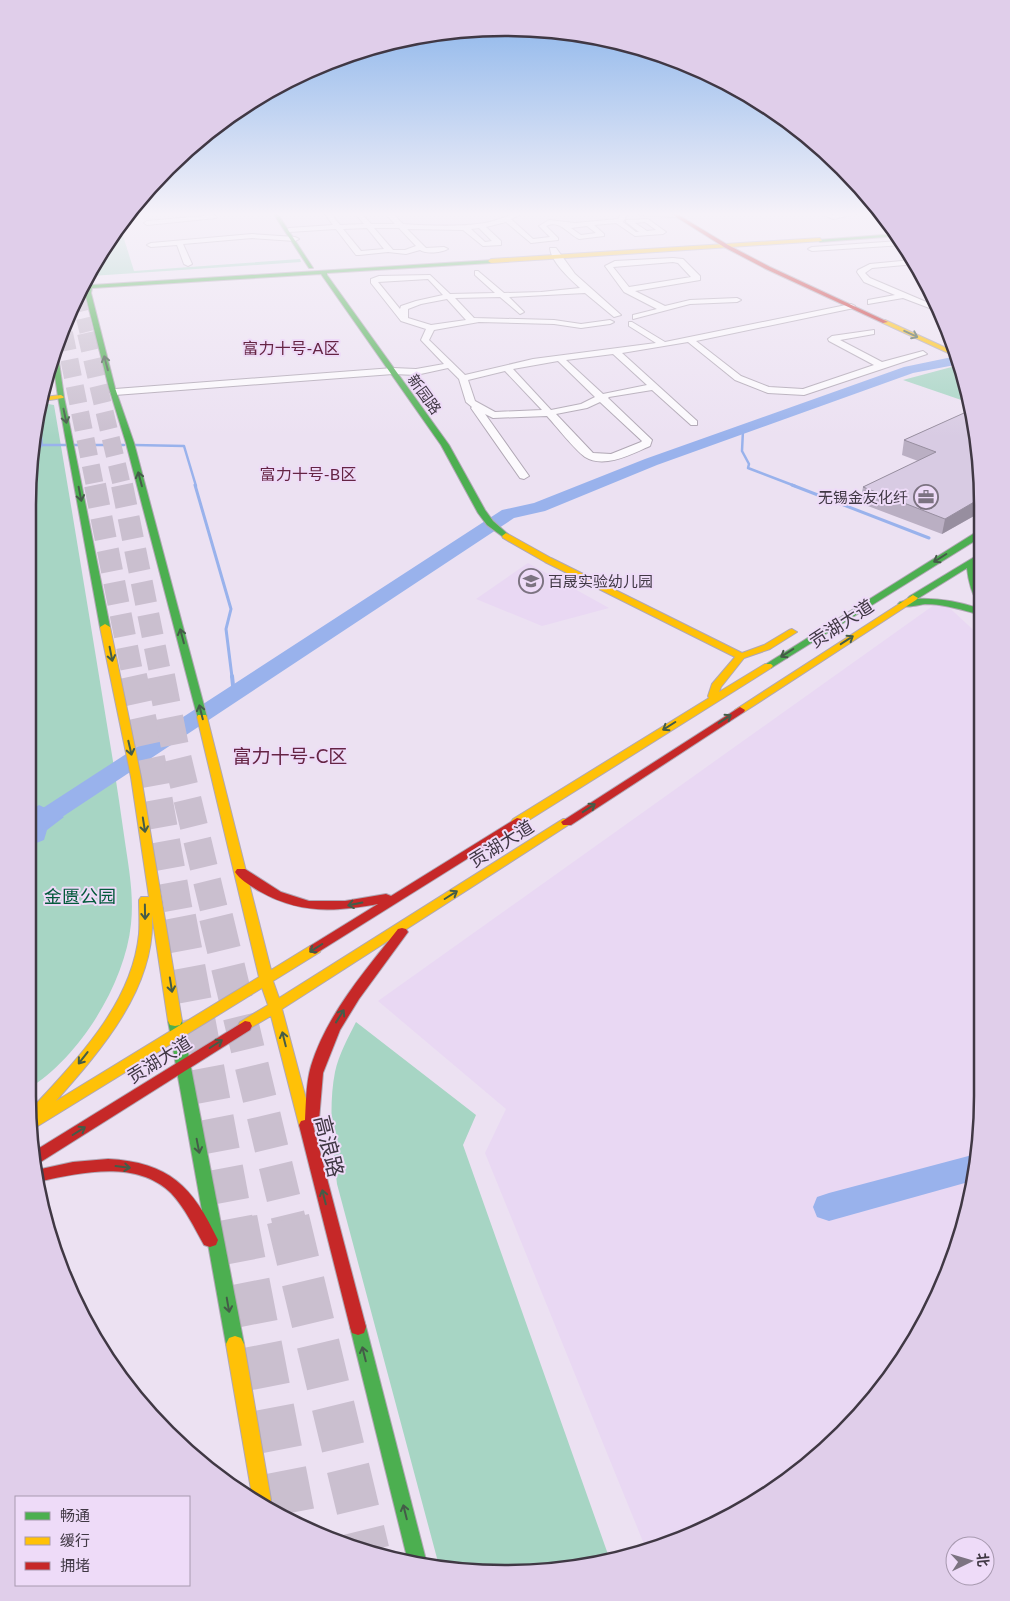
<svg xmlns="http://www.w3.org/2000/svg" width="1010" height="1601" viewBox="0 0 1010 1601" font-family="Lato,'Noto Sans SC',sans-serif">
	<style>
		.built { fill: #e9d8f3 }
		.green { fill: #a7d5c4 }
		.water { fill: #99b2ec }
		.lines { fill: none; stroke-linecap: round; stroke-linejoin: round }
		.stream-far2 { stroke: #99b2ec; stroke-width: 2.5 }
		.stream-far1 { stroke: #99b2ec; stroke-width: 3 }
		.stream { stroke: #99b2ec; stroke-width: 4 }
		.river { fill: #99b2ec; fill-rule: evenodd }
		.highway-tunnel-far5 { stroke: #cabfcf; stroke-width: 14; stroke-dasharray: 14 7; stroke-linecap: butt }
		.highway-tunnel-far4 { stroke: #cabfcf; stroke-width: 18; stroke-dasharray: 18 9; stroke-linecap: butt }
		.highway-tunnel-far3 { stroke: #cabfcf; stroke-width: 22; stroke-dasharray: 22 11; stroke-linecap: butt }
		.highway-tunnel-far2 { stroke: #cabfcf; stroke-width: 28; stroke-dasharray: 28 14; stroke-linecap: butt }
		.highway-tunnel-far1 { stroke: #cabfcf; stroke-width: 34; stroke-dasharray: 34 17; stroke-linecap: butt }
		.highway-tunnel { stroke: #cabfcf; stroke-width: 43; stroke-dasharray: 43 21; stroke-linecap: butt }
		.street-casing { stroke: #b0a7b4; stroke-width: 2 }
		.fast-casing { stroke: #b0a7b4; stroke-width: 2 }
		.slow-casing { stroke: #b0a7b4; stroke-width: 2 }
		.jam-casing { stroke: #b0a7b4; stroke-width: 2 }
		.street { fill: #fcfafd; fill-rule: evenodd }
		.fast { fill: #4caf50; fill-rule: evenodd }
		.slow { fill: #ffc107; fill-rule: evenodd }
		.jam { fill: #c62828; fill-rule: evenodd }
		.wall { fill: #baafc3 }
		.shaded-wall { fill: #978e9f }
		.building { fill: #d8cbe3; stroke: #978e9f }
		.oneway { stroke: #445c48 }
		.labels { text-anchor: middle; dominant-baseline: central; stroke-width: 4; stroke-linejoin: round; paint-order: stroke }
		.far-street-label { font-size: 15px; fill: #403844; stroke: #eedbf8 }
		.far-poi-label { font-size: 15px; fill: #403844; stroke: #eedbf8; text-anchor: end }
		.far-neighbourhood-label { font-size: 16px; fill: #652444; stroke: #eedbf8 }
		.street-label { font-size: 18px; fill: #403844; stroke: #eedbf8 }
		.park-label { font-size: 18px; fill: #035a3b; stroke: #eedbf8 }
		.neighbourhood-label { font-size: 19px; fill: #652444; stroke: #eedbf8 }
		.near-street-label { font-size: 21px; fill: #403844; stroke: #eedbf8 }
		.rim { fill: none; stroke: #403844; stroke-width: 2.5 }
	</style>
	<rect width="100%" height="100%" fill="#ece1f2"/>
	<g class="built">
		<polygon points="528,563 609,608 542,626 476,599"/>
		<polygon points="941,600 981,637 978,1158 946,1278 884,1387 770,1493 646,1549 485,1153 506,1109 378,1001"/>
	</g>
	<g class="green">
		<polygon points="120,226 134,271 300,259 301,262 91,276"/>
		<polygon points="959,365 966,381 970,403 903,380"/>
		<path d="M42 403 54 405C73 516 91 626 109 737 115 772 120 807 125 842 129 869 134 896 131 924 125 984 79 1058 28 1089L32 443Z"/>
		<path d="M356 1022 476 1115 463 1145 610 1560 505 1573 438 1562 337 1184C333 1147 328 1108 335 1072 339 1054 348 1038 356 1022Z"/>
	</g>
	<polygon class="water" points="39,805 64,817 47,830 44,840 29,846 29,812"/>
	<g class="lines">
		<g class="stream-far2">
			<polyline points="743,430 742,451 749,464 748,468 795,486"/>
			<polyline points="32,445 67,445"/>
			<polyline points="74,445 124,445"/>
			<polyline points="134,445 184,446 196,486"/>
		</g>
		<g class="stream-far1">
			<polyline points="195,485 231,609 226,629 232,677"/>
			<polyline points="792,485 929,538"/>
		</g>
		<polyline class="stream" points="232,676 234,695"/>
		<g class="river">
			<polygon points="957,356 960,364 913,373 657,465 545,511 514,518 38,833 29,836 29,817 502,510 534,503 645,459 904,367"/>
			<polygon points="35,430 42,434 43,445 41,448 32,449"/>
			<polygon points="976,1154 978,1155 978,1158 972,1181 829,1221 817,1217 813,1207 817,1197 829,1193"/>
		</g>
		<g class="highway-tunnel-far5">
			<polyline points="78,298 87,334"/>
			<polyline points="63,326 65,334"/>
		</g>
		<g class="highway-tunnel-far4">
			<polyline points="64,333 95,486"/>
			<polyline points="86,333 122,486"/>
		</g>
		<g class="highway-tunnel-far3">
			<polyline points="95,485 133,677"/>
			<polyline points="122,485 161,677"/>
		</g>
		<g class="highway-tunnel-far2">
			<polyline points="133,676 152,763 180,918"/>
			<polyline points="161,676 176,752 216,918"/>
		</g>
		<g class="highway-tunnel-far1">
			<polyline points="179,917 236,1221"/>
			<polyline points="216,917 289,1221"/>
		</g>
		<g class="highway-tunnel">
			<polyline points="236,1219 294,1518"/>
			<polyline points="288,1219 368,1551"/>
		</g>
		<defs>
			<g id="street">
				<path d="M324 213H330L340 225 364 224 355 213H361L371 224H395L385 213H392L403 224C431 226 459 227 485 223 499 221 510 213 523 213L511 219 533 239 550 237 539 226 549 220 575 223 618 219 622 213H628L623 222 636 232H639L626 222V220L648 219 666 232 663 234 635 236 616 223 594 225 604 234V236L579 239C568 234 560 219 546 226L558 238V240L531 243 506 222 486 227 501 241V245L483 246 463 230 407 229 426 248 444 247 448 249C441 253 426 254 420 250L406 254 388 252 359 255H356L336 229 289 232 286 230 289 228 333 225ZM645 222 656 230 647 231 635 223ZM587 226 596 233 581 235 571 228ZM367 228 384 249 361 251 343 229ZM374 228H399L416 246 405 250H393ZM479 228 492 241 485 242 471 229Z"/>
				<polygon points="637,213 675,213 679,215 676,217 640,215"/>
				<polygon points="820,213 834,215 861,213 833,219"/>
				<polygon points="214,215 217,217 216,218 147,225 144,223 147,221"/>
				<polygon points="252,234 295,237 299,239 295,241 252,238 183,244 192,264 188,266 184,264 177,245 151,247 147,245 151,243"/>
				<polygon points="900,241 903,245 812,251 808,249 812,247"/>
				<path d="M550 248H556L575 274 621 315 614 317 585 293 509 297 524 312 520 314 500 297 455 298 474 318 554 320 581 324 610 320 614 322 610 324 581 328 554 324 479 322 434 330 429 340 465 375 533 359 656 343 629 326V322H632L665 342 851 304 855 306 854 308 696 341 741 376 769 387 803 389 874 365 829 341 828 339 832 336 874 330V334L840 340 882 362 923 351 927 354 804 395 768 393 735 380 688 342 622 353 697 421V425H691L652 390 609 397 608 398 652 440 650 446C632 454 604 469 585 457 574 449 557 427 547 416L493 418 485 414 529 476 524 479 520 478 471 408 472 407 466 402 459 379 448 368 416 375 393 374 115 395 110 392 115 389 393 368 416 369 444 364 421 340 426 329 401 321 371 283V279L379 276 430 275 450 294 495 293 475 275V271H478L504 293 541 292 580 288C570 279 551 262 550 248ZM428 279 443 295 416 301 401 306 400 309 378 282ZM447 299 466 320 431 325 408 318V309L421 304ZM613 354 647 385 603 394 566 360ZM558 361 595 397 581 404 551 410 513 369ZM505 371 542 410 495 412 475 401 468 380ZM600 402 642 441 641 442 611 454 593 453 556 414 587 408Z"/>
				<path d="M673 258 683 259 700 276V280L635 291 665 306 690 300 737 298 741 300 737 302 690 304 633 319V315L657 309 624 292 605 266 615 261ZM673 262 678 263 691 277 629 287 613 267Z"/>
				<polygon points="912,260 915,264 872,268 865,273 870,278 938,307 940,312 903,298 868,304 868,300 895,295 864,282 857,272 858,270 870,264"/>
			</g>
			<g id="fast">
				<polygon points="273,213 277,213 313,268 309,268"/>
				<polygon points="896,234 898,236 820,242 817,240"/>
				<polygon points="493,260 491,263 327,273 327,275 449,445 485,510 493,521 510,536 506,539 487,525 478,513 441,445 321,274 92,288 91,293 115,388 134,443 207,717 206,719 198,719 126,443 109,388 85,293 87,289 83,289 89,279 92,285"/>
				<polygon points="56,353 58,355 64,397 110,627 105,630 100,627 58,397 53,363"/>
				<polygon points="978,531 981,531 981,537 771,668 765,668 763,666"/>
				<path d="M981 553V560L975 563C976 577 981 589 981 604 972 599 968 578 967 568L917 599C939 598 960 602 981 609V615C962 610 945 604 925 604 917 605 905 609 898 604L900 602 911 600 908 598 910 596Z"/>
				<polygon points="175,1016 180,1017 182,1021 244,1344 241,1350 235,1352 229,1350 226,1344 168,1021 170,1017"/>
				<polygon points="358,1319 364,1321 366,1327 426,1560 407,1557 350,1327 352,1321"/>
			</g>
			<g id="slow">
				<polygon points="820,238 822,241 491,263 488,261 491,259"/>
				<polygon points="885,320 955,352 957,357 883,323 883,321"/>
				<polygon points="61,395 64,397 63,398 43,401 44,397"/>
				<polygon points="506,533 551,558 742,653 764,645 789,630 792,629 797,632 770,649 744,658 721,687 719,692 765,664 771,664 773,666 771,668 521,825 513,825 511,822 513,819 709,698 708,696 712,684 735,657 545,562 503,538 502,536"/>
				<polygon points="913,595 918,598 916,600 744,712 736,712 735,710"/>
				<path d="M105 624 110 627 141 777 182 1021 180 1025 175 1026 170 1025 168 1021 152 915C156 988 101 1050 56 1101L259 977 197 717 198 715H206L207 717 271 970 310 946H320L321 949 320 952 273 981 279 998 563 819H571L573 822 282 1009 313 1125 311 1129 306 1131 301 1129 299 1125 271 1016 245 1031 240 1030 238 1026 240 1022 268 1005 262 988 33 1129 31 1116 36 1113 33 1109 35 1105C79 1057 132 1003 139 934 140 923 139 911 139 900L141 897H149L131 777 100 627Z"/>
				<polygon points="235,1336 241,1338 244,1344 271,1500 270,1504 252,1495 226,1344 229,1338"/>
			</g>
			<g id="jam">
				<polygon points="670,213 675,213 728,245 770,267 888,322 883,323 766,269 724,247"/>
				<polygon points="740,707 745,710 744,712 571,825 563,825 561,822"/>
				<path d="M517 818 521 819 523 822 521 825 315 954 310 952 309 949 310 946 378 904C334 912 299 914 259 891 251 886 240 880 235 872L237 869H245L281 892 309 901H345L386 894 391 896Z"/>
				<path d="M402 928 406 929 408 932 359 999 340 1030 323 1073 319 1120 317 1124 313 1125 366 1327 364 1333 358 1335 352 1333 350 1327 299 1125 301 1121 305 1120C306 1102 306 1083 311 1066 327 1014 365 971 398 929Z"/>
				<polygon points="245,1021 250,1022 252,1026 250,1030 39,1163 36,1150"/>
				<path d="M108 1159C169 1162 193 1187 218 1240L216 1245 210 1247 204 1245C194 1227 185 1208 171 1193 137 1160 83 1172 42 1181L40 1169H41L73 1162Z"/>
			</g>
		</defs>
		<use href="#street" class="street-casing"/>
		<use href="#fast" class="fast-casing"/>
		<use href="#slow" class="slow-casing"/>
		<use href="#jam" class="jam-casing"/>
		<use href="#street" class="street"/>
		<use href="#fast" class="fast"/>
		<use href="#slow" class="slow"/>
		<use href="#jam" class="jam"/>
	</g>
	<polygon class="wall" points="964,413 981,473 981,512 942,534 860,503 863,487 918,461 902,455 904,440"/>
	<polygon class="shaded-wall" points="981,498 981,512 942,534 945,519"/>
	<polygon class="building" points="964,413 972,414 981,473 981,498 945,519 863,487 936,452 904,440"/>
	<defs><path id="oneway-shaft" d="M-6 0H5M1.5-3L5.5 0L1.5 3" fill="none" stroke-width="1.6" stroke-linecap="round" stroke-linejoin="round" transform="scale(1.25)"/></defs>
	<g class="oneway">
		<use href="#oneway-shaft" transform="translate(911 334) rotate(25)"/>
		<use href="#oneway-shaft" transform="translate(106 363) rotate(-105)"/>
		<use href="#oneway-shaft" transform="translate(65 416) rotate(78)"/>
		<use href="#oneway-shaft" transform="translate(140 479) rotate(-105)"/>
		<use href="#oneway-shaft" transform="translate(80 494) rotate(79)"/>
		<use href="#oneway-shaft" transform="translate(940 558) rotate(148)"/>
		<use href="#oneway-shaft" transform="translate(182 636) rotate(-105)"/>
		<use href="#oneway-shaft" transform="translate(847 640) rotate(-33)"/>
		<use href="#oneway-shaft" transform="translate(787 653) rotate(148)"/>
		<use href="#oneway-shaft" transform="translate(111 654) rotate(79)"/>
		<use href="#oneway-shaft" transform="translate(201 712) rotate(-104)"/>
		<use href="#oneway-shaft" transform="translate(725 719) rotate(-33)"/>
		<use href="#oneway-shaft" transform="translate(669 726) rotate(148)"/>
		<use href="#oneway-shaft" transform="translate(130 748) rotate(77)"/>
		<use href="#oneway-shaft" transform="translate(589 808) rotate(-33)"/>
		<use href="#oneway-shaft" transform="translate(144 825) rotate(81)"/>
		<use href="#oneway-shaft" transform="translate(451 895) rotate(-32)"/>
		<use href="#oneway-shaft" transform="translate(355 904) rotate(169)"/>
		<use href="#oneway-shaft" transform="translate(145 912) rotate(89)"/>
		<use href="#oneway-shaft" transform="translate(316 948) rotate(148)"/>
		<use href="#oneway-shaft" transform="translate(171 985) rotate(81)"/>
		<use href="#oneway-shaft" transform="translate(340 1016) rotate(-58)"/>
		<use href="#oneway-shaft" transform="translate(284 1039) rotate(-104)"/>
		<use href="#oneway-shaft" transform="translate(216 1044) rotate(-32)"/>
		<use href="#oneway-shaft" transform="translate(83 1058) rotate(128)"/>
		<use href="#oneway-shaft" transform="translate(79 1131) rotate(-32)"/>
		<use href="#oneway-shaft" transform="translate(198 1146) rotate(79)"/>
		<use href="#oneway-shaft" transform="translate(123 1167) rotate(7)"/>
		<use href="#oneway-shaft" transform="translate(324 1197) rotate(-104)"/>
		<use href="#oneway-shaft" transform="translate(228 1305) rotate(80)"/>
		<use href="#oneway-shaft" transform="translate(364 1354) rotate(-104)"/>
		<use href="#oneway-shaft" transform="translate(405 1512) rotate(-104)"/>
	</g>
	<linearGradient id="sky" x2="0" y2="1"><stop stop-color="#88b3ea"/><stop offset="0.49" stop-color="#f6f2f9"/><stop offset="1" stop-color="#f6f2f9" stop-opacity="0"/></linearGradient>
	<rect width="1010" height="437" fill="url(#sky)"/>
	<defs>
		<symbol id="office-ring" viewBox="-11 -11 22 22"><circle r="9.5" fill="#eedbf8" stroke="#7c7381" stroke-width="1.5"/><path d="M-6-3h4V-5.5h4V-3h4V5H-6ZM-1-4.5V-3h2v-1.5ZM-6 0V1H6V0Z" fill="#7c7381"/></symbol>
		<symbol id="school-ring" viewBox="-11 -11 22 22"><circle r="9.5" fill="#eedbf8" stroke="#7c7381" stroke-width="1.5"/><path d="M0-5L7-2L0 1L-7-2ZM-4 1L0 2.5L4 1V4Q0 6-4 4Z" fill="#7c7381"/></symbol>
	</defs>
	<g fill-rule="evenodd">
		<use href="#office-ring" x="912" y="483" width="28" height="28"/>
		<use href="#school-ring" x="517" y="567" width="28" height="28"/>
	</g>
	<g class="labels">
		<g class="far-street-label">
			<text transform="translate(425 394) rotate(54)">新园路</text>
		</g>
		<g class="far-poi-label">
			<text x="908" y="497">无锡金友化纤</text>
			<text x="548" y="581" text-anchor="start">百晟实验幼儿园</text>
		</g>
		<g class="far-neighbourhood-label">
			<text x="291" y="347">富力十号-A区</text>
			<text x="308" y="473">富力十号-B区</text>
		</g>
		<g class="street-label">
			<text transform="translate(841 623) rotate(-33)">贡湖大道</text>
			<text transform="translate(501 843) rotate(-32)">贡湖大道</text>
			<text transform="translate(159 1059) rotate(-32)">贡湖大道</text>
		</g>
		<g class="park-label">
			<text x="80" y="896">金匮公园</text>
		</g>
		<g class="neighbourhood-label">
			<text x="290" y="755">富力十号-C区</text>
		</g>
		<g class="near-street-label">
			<text transform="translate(330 1146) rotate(76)">高浪路</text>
		</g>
	</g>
	<path d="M0 0H1010V1601H0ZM505 36H505A469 469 0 0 1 974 505V1096A469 469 0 0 1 505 1565H505A469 469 0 0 1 36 1096V505A469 469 0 0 1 505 36Z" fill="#e0ceea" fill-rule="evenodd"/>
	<path class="rim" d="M505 36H505A469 469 0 0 1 974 505V1096A469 469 0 0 1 505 1565H505A469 469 0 0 1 36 1096V505A469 469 0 0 1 505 36Z"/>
	<rect x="15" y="1496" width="175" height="90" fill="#eedbf8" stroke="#a89ab0"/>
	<rect x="25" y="1512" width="25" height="8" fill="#4caf50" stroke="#a89ab0"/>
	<text x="60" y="1521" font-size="15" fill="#403844">畅通</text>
	<rect x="25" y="1537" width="25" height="8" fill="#ffc107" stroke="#a89ab0"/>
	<text x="60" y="1546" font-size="15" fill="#403844">缓行</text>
	<rect x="25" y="1562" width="25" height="8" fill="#c62828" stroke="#a89ab0"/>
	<text x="60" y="1571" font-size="15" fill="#403844">拥堵</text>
	<g transform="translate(970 1561) rotate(85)"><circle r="24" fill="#eedbf8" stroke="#a89ab0"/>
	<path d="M0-4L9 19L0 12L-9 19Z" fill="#7c7381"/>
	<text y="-8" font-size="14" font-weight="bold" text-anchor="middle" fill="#403844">北</text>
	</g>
</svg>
